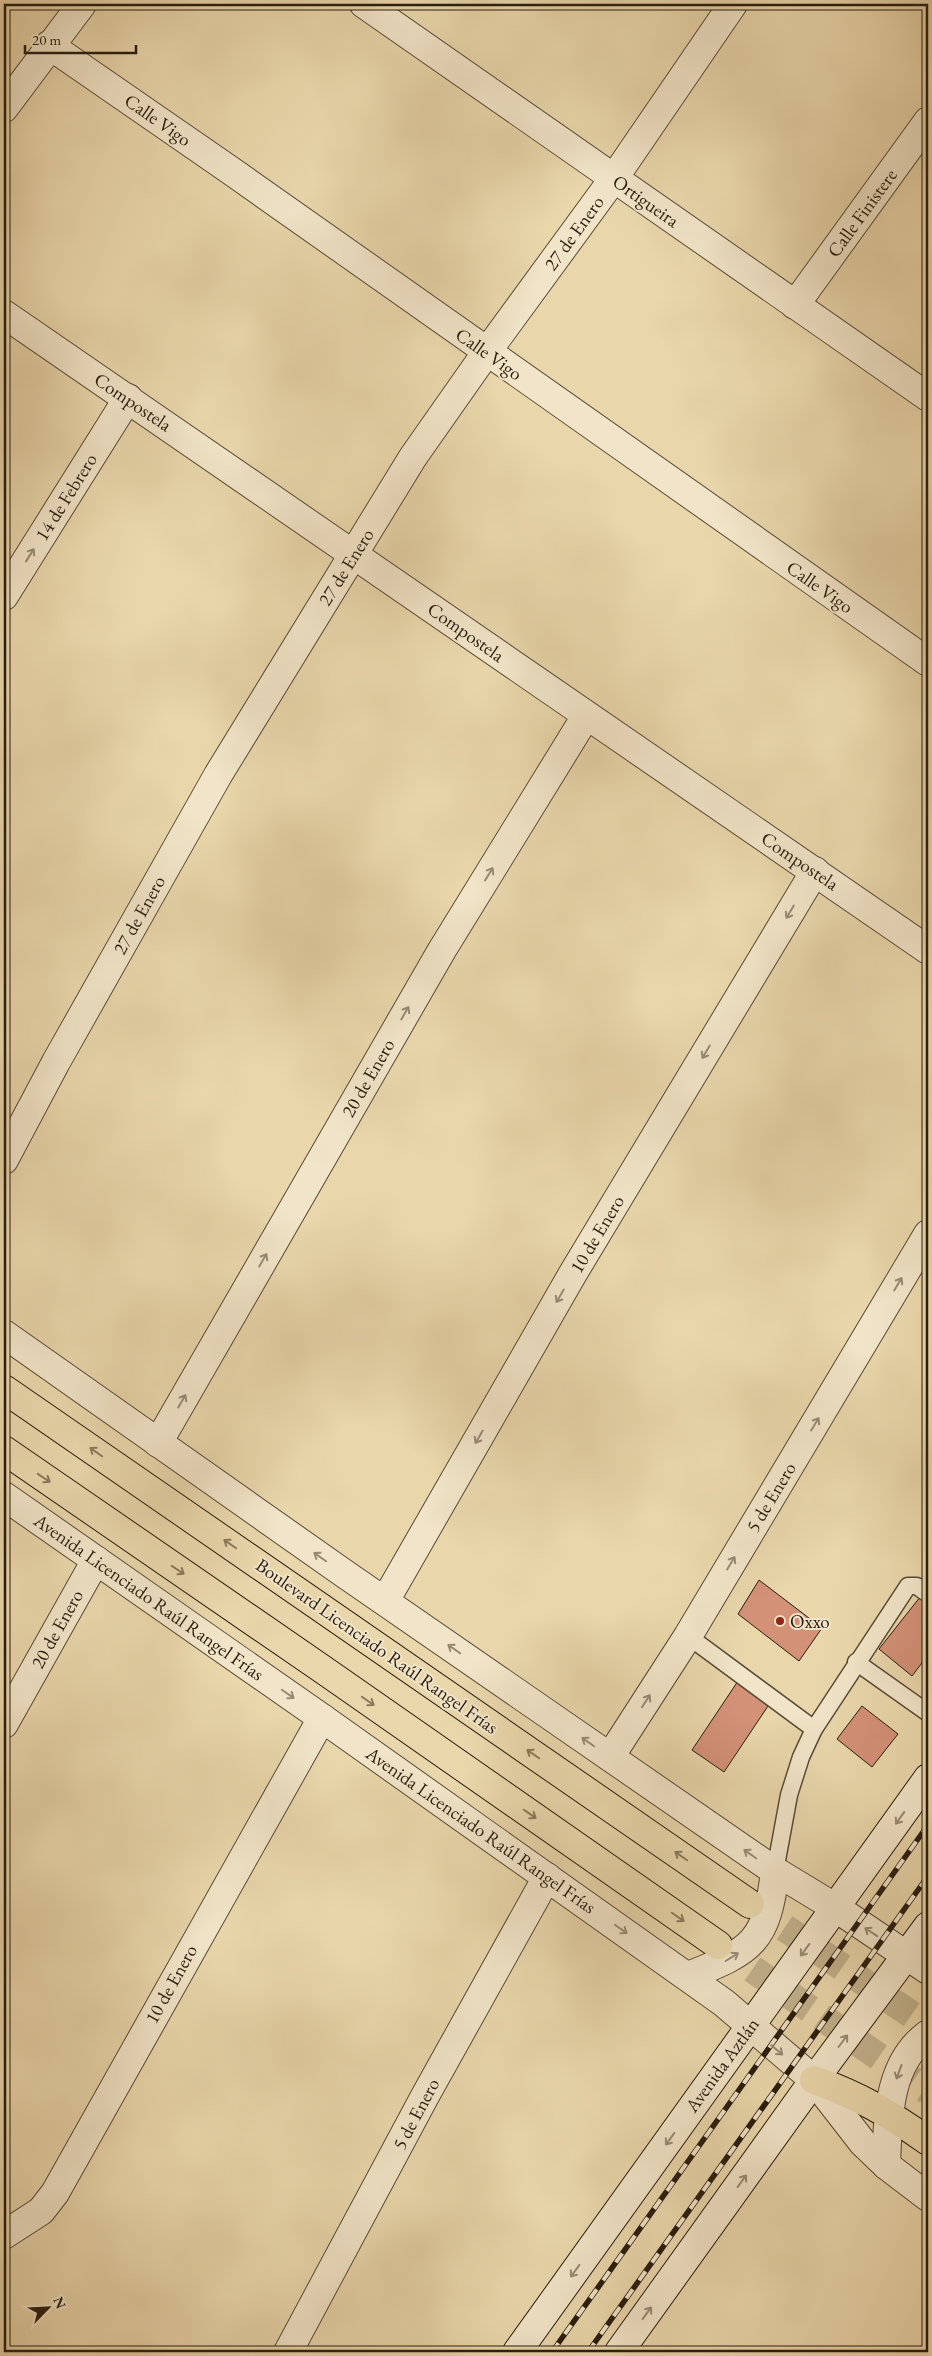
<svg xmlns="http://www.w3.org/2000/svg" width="932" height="2356" viewBox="0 0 932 2356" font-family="'EB Garamond',serif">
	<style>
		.building { fill: #d39178; stroke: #281d0f }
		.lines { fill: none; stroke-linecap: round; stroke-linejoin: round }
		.primary-tunnel { stroke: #c2b18c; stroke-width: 28; stroke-dasharray: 28 14; stroke-linecap: butt }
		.service-casing { stroke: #584b36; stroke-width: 19 }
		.minor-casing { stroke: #584b36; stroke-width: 30 }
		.tertiary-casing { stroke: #584b36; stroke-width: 30 }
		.secondary-casing { stroke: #281d0f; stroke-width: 30 }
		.primary-casing { stroke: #281d0f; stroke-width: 30 }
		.service { stroke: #f1e4c8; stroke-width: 16 }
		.minor { stroke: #f1e4c8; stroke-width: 28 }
		.tertiary { stroke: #f1e4c8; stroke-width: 28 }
		.secondary { stroke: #f1e4c8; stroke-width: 28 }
		.primary { stroke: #e9d6ab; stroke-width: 28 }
		.rail-casing { stroke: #281d0f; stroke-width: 5.5 }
		.rail { stroke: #f1e4c8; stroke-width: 4; stroke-dasharray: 11; stroke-linecap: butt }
		.oneway { stroke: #978a75 }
		.oneway2 { stroke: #887a5d }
		.poi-dot { fill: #8f2418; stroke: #f1e4c8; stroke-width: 2 }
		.labels { text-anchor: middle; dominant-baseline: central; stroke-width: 4; stroke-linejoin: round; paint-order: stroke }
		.street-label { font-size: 19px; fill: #281d0f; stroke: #f1e4c8 }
		.poi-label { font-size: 19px; fill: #281d0f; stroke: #f1e4c8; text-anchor: start }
	</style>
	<rect width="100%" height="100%" fill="#e9d6ab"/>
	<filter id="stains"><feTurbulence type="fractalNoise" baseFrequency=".004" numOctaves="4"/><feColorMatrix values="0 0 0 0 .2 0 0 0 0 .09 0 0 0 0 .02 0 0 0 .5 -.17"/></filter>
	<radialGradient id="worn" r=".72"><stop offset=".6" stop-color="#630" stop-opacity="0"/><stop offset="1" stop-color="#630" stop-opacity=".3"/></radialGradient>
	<g class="building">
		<polygon points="759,1580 822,1628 799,1661 738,1614"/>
		<polygon points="928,1587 928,1655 912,1676 879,1649"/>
		<polygon points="738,1681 770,1703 724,1772 692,1750"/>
		<polygon points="862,1706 898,1734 872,1767 837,1739"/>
	</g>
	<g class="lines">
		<g class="primary-tunnel">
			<polyline points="750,1904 928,2026"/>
			<polyline points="718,1945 928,2091"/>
		</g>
		<defs>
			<g id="service">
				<polyline points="688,1636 814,1729"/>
				<polyline points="856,1662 928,1713"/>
				<polyline points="775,1871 789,1795 801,1757 814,1729 908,1586 917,1586 925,1592"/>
			</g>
			<g id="minor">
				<polyline points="364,4 928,397"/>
				<polyline points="49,45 227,168 928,662"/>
				<polyline points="4,108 82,4"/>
				<polyline points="795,305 928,121"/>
				<polyline points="4,596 128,398"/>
				<polyline points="4,1160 56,1062 218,775 413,457 486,353 614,178 733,4"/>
				<polyline points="158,1443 442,950 586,716"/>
				<polyline points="385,1601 572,1275 815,871"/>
				<polyline points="4,1724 96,1560"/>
				<polyline points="610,1757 688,1636 928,1234"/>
				<polyline points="4,2235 41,2211 55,2193 322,1718"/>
				<polyline points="288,2352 425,2096 547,1877"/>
			</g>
			<g id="tertiary">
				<polyline points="4,314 928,950"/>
				<polyline points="4,1334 342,1572 775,1871 836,1908 928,1970"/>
				<polyline points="4,1496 322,1718 724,2003 814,2080 863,2143 886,2165 928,2197"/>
				<path d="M688 1976C752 1951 767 1942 775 1871"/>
				<path d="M886 2165C888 2120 887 2064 928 2034"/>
			</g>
			<g id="secondary">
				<polyline points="517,2352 928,1778"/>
				<polyline points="619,2352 814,2080 928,1926"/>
			</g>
			<g id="primary">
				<polyline points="4,1389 750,1904"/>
				<polyline points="4,1450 328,1673 718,1945"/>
				<path d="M814 2080C858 2095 890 2114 928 2141"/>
			</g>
		</defs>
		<use href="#service" class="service-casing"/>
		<use href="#minor" class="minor-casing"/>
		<use href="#tertiary" class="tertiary-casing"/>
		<use href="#secondary" class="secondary-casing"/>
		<use href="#primary" class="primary-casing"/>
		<use href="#service" class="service"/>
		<use href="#minor" class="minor"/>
		<use href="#tertiary" class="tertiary"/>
		<use href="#secondary" class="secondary"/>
		<use href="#primary" class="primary"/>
		<defs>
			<g id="rail">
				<polyline points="552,2352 928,1825"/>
				<polyline points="588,2352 928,1876"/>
			</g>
		</defs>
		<use href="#rail" class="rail-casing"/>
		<use href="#rail" class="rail"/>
	</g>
	<defs><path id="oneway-shaft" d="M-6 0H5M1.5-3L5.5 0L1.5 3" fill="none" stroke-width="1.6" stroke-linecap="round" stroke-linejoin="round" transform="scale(1.25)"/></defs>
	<g class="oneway">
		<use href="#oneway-shaft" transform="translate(30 555) rotate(-58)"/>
		<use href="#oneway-shaft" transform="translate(489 874) rotate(-58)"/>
		<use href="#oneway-shaft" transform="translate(790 912) rotate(121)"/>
		<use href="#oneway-shaft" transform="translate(405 1013) rotate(-60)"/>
		<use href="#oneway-shaft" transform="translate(706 1052) rotate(121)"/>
		<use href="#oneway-shaft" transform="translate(263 1260) rotate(-60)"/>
		<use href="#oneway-shaft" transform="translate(898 1284) rotate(-59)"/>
		<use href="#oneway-shaft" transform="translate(560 1296) rotate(120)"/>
		<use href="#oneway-shaft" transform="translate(182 1401) rotate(-60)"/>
		<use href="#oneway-shaft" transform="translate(815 1424) rotate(-59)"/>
		<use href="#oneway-shaft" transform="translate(479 1437) rotate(120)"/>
		<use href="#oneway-shaft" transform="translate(320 1557) rotate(-145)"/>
		<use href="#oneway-shaft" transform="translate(731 1563) rotate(-59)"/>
		<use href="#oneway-shaft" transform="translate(454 1649) rotate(-145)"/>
		<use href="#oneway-shaft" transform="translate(288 1694) rotate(35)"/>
		<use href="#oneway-shaft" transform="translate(646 1701) rotate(-57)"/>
		<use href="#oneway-shaft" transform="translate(588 1742) rotate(-145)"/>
		<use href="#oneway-shaft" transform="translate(900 1818) rotate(125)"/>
		<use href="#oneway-shaft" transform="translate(750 1854) rotate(-145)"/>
		<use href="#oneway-shaft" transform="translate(621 1929) rotate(35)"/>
		<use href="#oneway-shaft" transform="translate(871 1932) rotate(-146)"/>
		<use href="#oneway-shaft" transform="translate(805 1950) rotate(126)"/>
		<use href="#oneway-shaft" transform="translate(732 1957) rotate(-32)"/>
		<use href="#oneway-shaft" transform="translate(843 2041) rotate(-53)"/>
		<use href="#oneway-shaft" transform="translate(777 2050) rotate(40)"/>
		<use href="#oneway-shaft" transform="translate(899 2072) rotate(110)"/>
		<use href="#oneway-shaft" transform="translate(670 2139) rotate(126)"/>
		<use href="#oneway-shaft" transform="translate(742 2181) rotate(-54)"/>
		<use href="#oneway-shaft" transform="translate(575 2271) rotate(126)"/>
		<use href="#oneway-shaft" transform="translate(647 2313) rotate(-54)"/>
	</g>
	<g class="oneway2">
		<use href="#oneway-shaft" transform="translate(96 1452) rotate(-145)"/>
		<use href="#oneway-shaft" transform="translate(44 1478) rotate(34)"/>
		<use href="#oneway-shaft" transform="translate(230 1544) rotate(-145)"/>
		<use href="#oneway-shaft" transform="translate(178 1570) rotate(34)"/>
		<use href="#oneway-shaft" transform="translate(368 1701) rotate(35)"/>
		<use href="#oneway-shaft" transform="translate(533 1754) rotate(-145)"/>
		<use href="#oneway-shaft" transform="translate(530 1814) rotate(35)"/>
		<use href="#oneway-shaft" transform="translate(681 1856) rotate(-145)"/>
		<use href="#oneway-shaft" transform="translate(678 1917) rotate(35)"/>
	</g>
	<circle class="poi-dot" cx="780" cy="1621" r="5"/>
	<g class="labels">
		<g class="street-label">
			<text transform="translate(158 120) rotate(35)">Calle Vigo</text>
			<text transform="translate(646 201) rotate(35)">Ortigueira</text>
			<text transform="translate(862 213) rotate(-54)">Calle Finistere</text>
			<text transform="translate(574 233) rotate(-54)">27 de Enero</text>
			<text transform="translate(489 354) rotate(35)">Calle Vigo</text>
			<text transform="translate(133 402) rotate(34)">Compostela</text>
			<text transform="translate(66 497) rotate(-58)">14 de Febrero</text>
			<text transform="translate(346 567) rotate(-58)">27 de Enero</text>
			<text transform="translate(820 587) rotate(35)">Calle Vigo</text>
			<text transform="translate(466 632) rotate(35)">Compostela</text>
			<text transform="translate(800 861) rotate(34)">Compostela</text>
			<text transform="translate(139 915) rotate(-61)">27 de Enero</text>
			<text transform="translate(368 1078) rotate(-60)">20 de Enero</text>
			<text transform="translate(597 1234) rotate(-59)">10 de Enero</text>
			<text transform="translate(771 1497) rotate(-59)">5 de Enero</text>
			<text transform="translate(149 1597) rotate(35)">Avenida Licenciado Raúl Rangel Frías</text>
			<text transform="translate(57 1629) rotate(-61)">20 de Enero</text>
			<text transform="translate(377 1646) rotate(35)">Boulevard Licenciado Raúl Rangel Frías</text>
			<text transform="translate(481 1830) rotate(35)">Avenida Licenciado Raúl Rangel Frías</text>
			<text transform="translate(171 1984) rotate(-61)">10 de Enero</text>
			<text transform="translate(722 2065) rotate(-54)">Avenida Aztlán</text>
			<text transform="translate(416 2114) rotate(-62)">5 de Enero</text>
		</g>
		<g class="poi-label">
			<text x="790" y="1621">Oxxo</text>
		</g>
	</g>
	<rect width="932" height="2356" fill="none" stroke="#e9d6ab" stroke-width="20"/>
	<rect x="5" y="5" width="922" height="2346" fill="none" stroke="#281d0f" stroke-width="2.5"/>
	<rect x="10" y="10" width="912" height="2336" fill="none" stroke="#281d0f"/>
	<g transform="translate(48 2308) rotate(66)" stroke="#f1e4c8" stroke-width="4" paint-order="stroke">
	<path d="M0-4L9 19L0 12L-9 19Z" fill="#281d0f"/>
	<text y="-8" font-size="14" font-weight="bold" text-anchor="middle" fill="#281d0f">N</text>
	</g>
	<path d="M25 45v8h111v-8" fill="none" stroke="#281d0f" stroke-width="2.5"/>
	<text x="32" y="45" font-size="15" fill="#281d0f" stroke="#f1e4c8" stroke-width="4" paint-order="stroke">20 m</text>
	<rect width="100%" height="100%" filter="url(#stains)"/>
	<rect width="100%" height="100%" fill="url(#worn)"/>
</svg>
